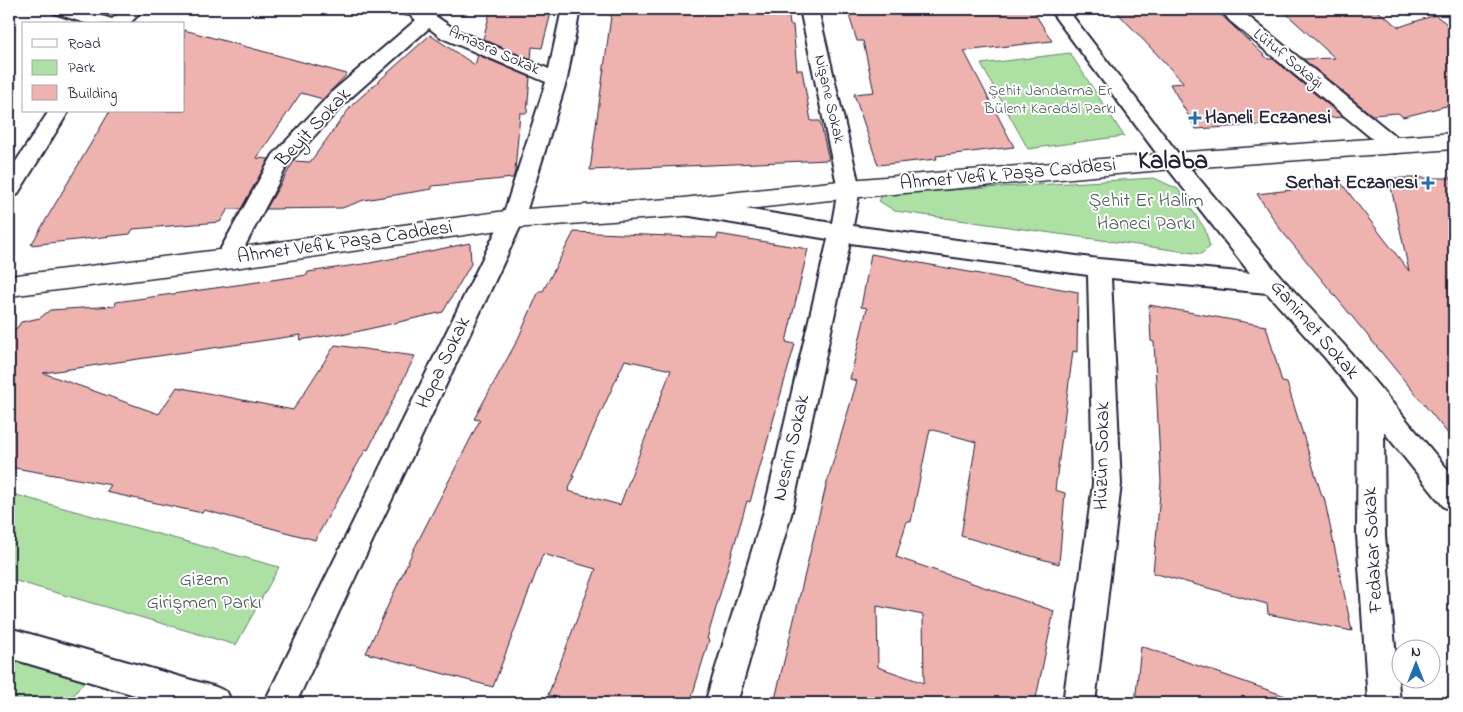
<svg xmlns="http://www.w3.org/2000/svg" width="1463" height="712" viewBox="0 0 1463 712" font-family="'Indie Flower',sans-serif">
	<style>
		.green { fill: #ace1a3; stroke: #67826f }
		.building { fill: #eeb2af; stroke: #22223b; fill-rule: evenodd }
		.lines { fill: none; stroke-linecap: round; stroke-linejoin: round }
		.street-casing { stroke: #22223b; stroke-width: 4 }
		.secondary-casing { stroke: #22223b; stroke-width: 3 }
		.street { fill: #fff; fill-rule: evenodd }
		.secondary { fill: #fff; fill-rule: evenodd }
		.poi-dot { fill: #1f6fb2; stroke: #fff; stroke-width: 2 }
		.labels { text-anchor: middle; dominant-baseline: central; stroke-width: 4; stroke-linejoin: round; paint-order: stroke }
		.far-street-label { font-size: 16px; fill: #22223b; stroke: #fff }
		.far-park-label { font-size: 16px; fill: #4b5b5a; stroke: #fff }
		.poi-label { font-size: 20px; font-weight: bold; fill: #22223b; stroke: #fff; text-anchor: start }
		.street-label { font-size: 20px; fill: #22223b; stroke: #fff }
		.park-label { font-size: 20px; fill: #4b5b5a; stroke: #fff }
		.district-label { font-size: 25px; font-weight: bold; fill: #22223b; stroke: #fff }
	</style>
	<rect width="100%" height="100%" fill="#fff"/>
	<filter id="ink" filterUnits="userSpaceOnUse"><feTurbulence type="fractalNoise" baseFrequency=".02" numOctaves="2"/><feDisplacementMap in="SourceGraphic" scale="10" xChannelSelector="R" yChannelSelector="G"/><feConvolveMatrix kernelMatrix="1 2 1 2 8 2 1 2 1" color-interpolation-filters="sRGB"/></filter>
	<g filter="url(#ink)">
		<g class="green">
			<polygon points="1070,53 1124,136 1028,149 981,64"/>
			<polygon points="1154,178 1178,189 1205,229 1210,247 1201,254 895,211 879,201 883,194"/>
			<polygon points="9,493 279,567 236,645 9,579"/>
			<polygon points="9,655 88,676 68,703 9,703"/>
		</g>
		<g class="building">
			<polygon points="491,9 552,9 542,48 532,47 531,60 483,39"/>
			<polygon points="612,9 788,9 790,25 793,25 797,70 802,70 811,121 820,121 829,160 590,170"/>
			<polygon points="847,9 959,9 959,14 1012,9 1032,9 1052,41 964,51 1014,147 936,156 937,159 878,165 854,94 874,92 863,41 857,41"/>
			<polygon points="1114,9 1215,9 1268,59 1273,59 1343,117 1292,121 1293,123 1196,129 1170,84 1184,83"/>
			<polygon points="1281,9 1375,9 1399,27 1435,15 1454,29 1454,104 1403,117 1398,113 1372,115 1303,59 1335,58"/>
			<polygon points="184,30 347,74 323,99 301,93 257,158 269,159 241,209 228,209 220,222 133,229 130,234 31,245 110,111 184,111"/>
			<polygon points="430,35 475,65 478,55 530,77 527,113 520,113 515,171 513,178 432,186 432,189 364,200 342,208 266,209 294,161 310,162 352,105"/>
			<polygon points="1389,178 1454,178 1454,441 1281,230 1257,194 1342,184 1409,271"/>
			<path d="M574 232 717 238 718 234 808 249 786 342 795 344 750 502 747 501 707 639 709 640 690 703H574L548 695 596 569 543 554 493 687 366 653 414 549 480 420 474 419 518 339 539 291H543ZM625 360 671 370 620 505 568 491 574 476H572Z"/>
			<polygon points="470,243 471,264 443,312 342,335 343,333 300,340 301,335 43,373 159,414 177,387 293,410 335,345 415,356 368,450 366,449 315,540 204,510 202,513 106,492 111,485 9,467 9,331 17,328 21,322 40,318 50,310 115,306 116,302 307,275 308,272 370,263"/>
			<path d="M871 254 1078 292 1077 352 1073 351 1055 490 1065 493 1059 564 961 536 976 442 930 429 911 522 907 521 896 557 1054 611 1035 703H774L826 486 857 381 850 379 867 308 861 307ZM877 606 923 615 924 683 878 667Z"/>
			<polygon points="1149,305 1266,326 1282,382 1287,383 1322,496 1324,497 1352,631 1268,614 1267,604 1153,573 1161,482 1154,342 1151,341"/>
			<polygon points="1141,646 1294,699 1293,703 1135,703"/>
		</g>
		<g class="lines">
			<defs>
				<g id="street">
					<polygon points="51,9 78,9 112,19 124,9 144,9 129,24 88,24 54,13"/>
					<polygon points="396,9 425,9 456,30 549,69 562,9 580,9 567,79 524,219 296,703 264,703 502,219 546,82 442,38 429,28 347,101 288,164 235,265 227,268 219,265 215,259 273,155 333,91 416,20 410,15 399,13"/>
					<polygon points="800,9 818,9 860,189 853,226 1099,259 1250,273 1166,166 1049,9 1067,9 1180,156 1281,277 1344,345 1454,477 1454,511 1444,507 1384,432 1385,535 1400,703 1368,703 1357,535 1358,399 1326,359 1267,293 1111,278 1121,484 1095,703 1063,703 1093,484 1088,275 850,243 792,511 737,703 705,703 764,511 828,239 684,215 676,213 673,207 676,201 684,199 832,223 838,189"/>
					<polygon points="1220,9 1239,9 1401,141 1404,146 1401,151 1394,153 1387,151 1230,21"/>
					<polygon points="49,111 69,111 17,195 9,197 9,172"/>
					<polygon points="9,628 216,687 227,692 232,703 162,703 9,658"/>
				</g>
				<polygon id="secondary" points="1454,133 1454,149 1173,169 849,198 683,216 513,228 227,269 9,296 9,276 227,249 513,210 683,198 849,180 1173,153"/>
			</defs>
			<use href="#street" class="street-casing"/>
			<use href="#secondary" class="secondary-casing"/>
			<use href="#street" class="street"/>
			<use href="#secondary" class="secondary"/>
		</g>
	</g>
	<g class="poi-dot">
		<path d="M1192.5 110.5h5v5h5v5h-5v5h-5v-5h-5v-5h5z"/>
		<path d="M1425.5 175.5h5v5h5v5h-5v5h-5v-5h-5v-5h5z"/>
	</g>
	<g class="labels">
		<g class="far-street-label">
			<text transform="translate(494 51) rotate(24)">Amasra Sokak</text>
			<text transform="translate(1288 59) rotate(39)">Lütuf Sokağı</text>
			<text transform="translate(829 99) rotate(77)">Nişane Sokak</text>
		</g>
		<g class="far-park-label">
			<text x="1050" y="91">Şehit Jandarma Er<tspan x="1050" dy="18">Bülent Karadöl Parkı</tspan></text>
		</g>
		<g class="poi-label">
			<text x="1205" y="118">Haneli Eczanesi</text>
			<text x="1418" y="183" text-anchor="end">Serhat Eczanesi</text>
		</g>
		<g class="street-label">
			<text transform="translate(314 128) rotate(-47)">Beyit Sokak</text>
			<text transform="translate(1008 175) rotate(-5)">Ahmet Vefik Paşa Caddesi</text>
			<text transform="translate(345 243) rotate(-8)">Ahmet Vefik Paşa Caddesi</text>
			<text transform="translate(1314 330) rotate(49)">Ganimet Sokak</text>
			<text transform="translate(444 363) rotate(-64)">Hopa Sokak</text>
			<text transform="translate(792 448) rotate(-77)">Nesrin Sokak</text>
			<text transform="translate(1103 456) rotate(-89)">Hüzün Sokak</text>
			<text transform="translate(1374 550) rotate(-93)">Fedakar Sokak</text>
		</g>
		<g class="park-label">
			<text x="1146" y="201">Şehit Er Halim<tspan x="1146" dy="23">Haneci Parkı</tspan></text>
			<text x="204" y="580">Gizem<tspan x="204" dy="23">Girişmen Parkı</tspan></text>
		</g>
		<g class="district-label">
			<text x="1173" y="162">Kalaba</text>
		</g>
	</g>
	<rect width="1463" height="712" fill="none" stroke="#fff" stroke-width="30"/>
	<rect x="15" y="15" width="1433" height="682" fill="none" stroke="#22223b" stroke-width="2" filter="url(#ink)"/>
	<rect x="22" y="22" width="162" height="90" fill="#ffffff" stroke="#a7a7b1"/>
	<rect x="32" y="39" width="25" height="8" fill="#ffffff" stroke="#a7a7b1"/>
	<text x="68" y="48" font-size="15" fill="#22223b">Road</text>
	<rect x="32" y="60" width="25" height="15" fill="#ace1a3" stroke="#a7a7b1"/>
	<text x="68" y="72" font-size="15" fill="#22223b">Park</text>
	<rect x="32" y="85" width="25" height="15" fill="#eeb2af" stroke="#a7a7b1"/>
	<text x="68" y="98" font-size="15" fill="#22223b">Building</text>
	<g transform="translate(1416 664)"><circle r="24" fill="#ffffff" stroke="#a7a7b1"/>
	<path d="M0-4L9 19L0 12L-9 19Z" fill="#1f6fb2"/>
	<text y="-8" font-size="14" font-weight="bold" text-anchor="middle" fill="#22223b">N</text>
	</g>
</svg>
